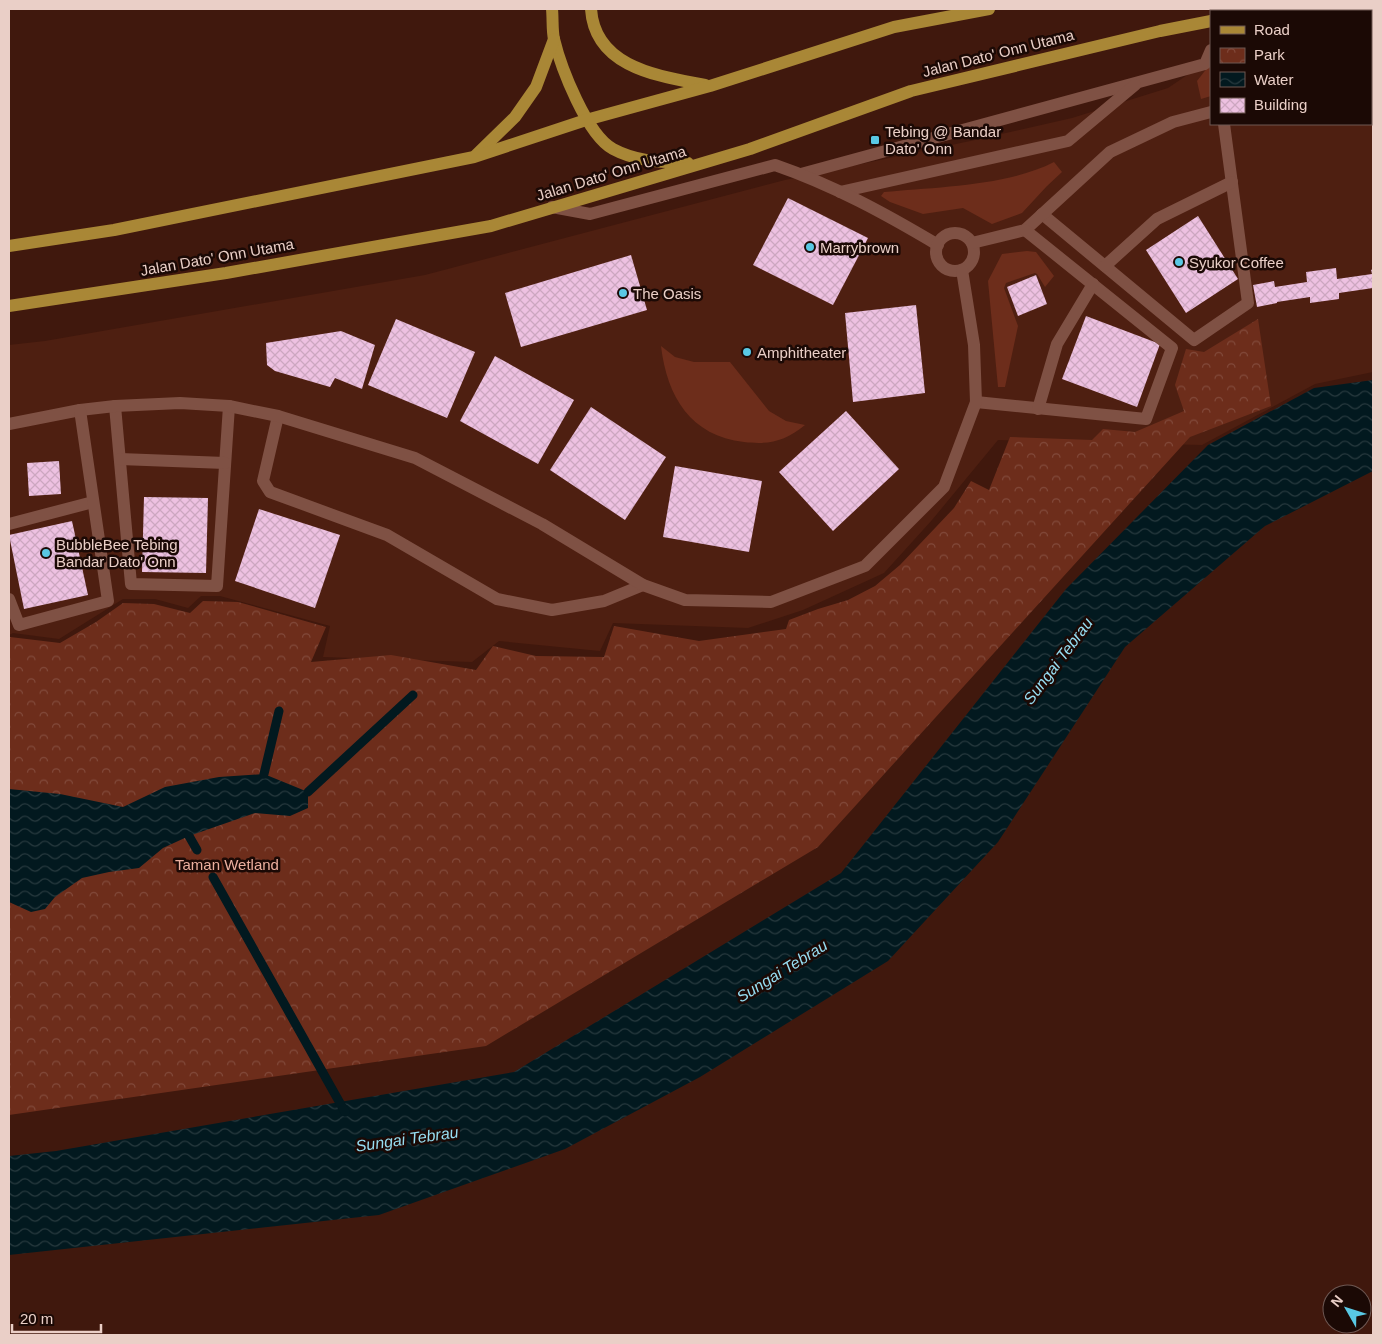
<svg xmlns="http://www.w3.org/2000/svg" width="1382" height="1344" viewBox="0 0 1382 1344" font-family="Helvetica,sans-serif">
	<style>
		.built { fill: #4e1f11 }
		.grass { fill: #6d2d1b }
		.park { fill: url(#park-crowns) }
		.water { fill: url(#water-waves) }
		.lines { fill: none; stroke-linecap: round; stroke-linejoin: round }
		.stream { stroke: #02191f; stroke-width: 9 }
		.building { fill: url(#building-cross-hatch) }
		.minor { stroke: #7f5144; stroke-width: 12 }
		.major { stroke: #a98736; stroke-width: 12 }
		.poi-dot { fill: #59c8e4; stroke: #1b0905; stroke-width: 2 }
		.labels { text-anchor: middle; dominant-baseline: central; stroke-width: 5; stroke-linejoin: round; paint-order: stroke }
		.street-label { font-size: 15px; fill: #eacfc7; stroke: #1b0905 }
		.poi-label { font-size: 15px; fill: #eacfc7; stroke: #1b0905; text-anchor: start }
		.park-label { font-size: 15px; fill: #ecaf9e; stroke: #1b0905 }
		.water-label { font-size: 16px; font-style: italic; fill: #96ddf1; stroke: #1b0905 }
	</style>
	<defs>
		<pattern id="park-crowns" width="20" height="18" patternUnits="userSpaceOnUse" patternTransform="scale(1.25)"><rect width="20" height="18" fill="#6d2d1b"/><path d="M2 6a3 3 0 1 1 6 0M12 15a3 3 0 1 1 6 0" fill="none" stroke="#824a3b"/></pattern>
		<pattern id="water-waves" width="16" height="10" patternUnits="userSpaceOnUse" patternTransform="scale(1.25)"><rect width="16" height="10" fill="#02191f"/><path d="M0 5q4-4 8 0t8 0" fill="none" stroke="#27393e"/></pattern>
		<pattern id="building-cross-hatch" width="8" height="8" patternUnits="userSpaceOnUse" patternTransform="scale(1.25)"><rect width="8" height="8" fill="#edc1e1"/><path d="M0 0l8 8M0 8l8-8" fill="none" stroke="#cca7c0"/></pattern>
	</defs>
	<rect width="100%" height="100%" fill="#40180d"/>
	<polygon class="built" points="1373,33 1373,372 1315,384 1202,445 998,440 932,520 884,573 803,610 748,628 613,623 600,651 499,641 472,662 323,657 330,626 220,596 201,596 188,608 155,599 123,599 59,639 13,633 9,635 9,345 45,341 425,275 785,180 975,140 1072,118 1168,88 1211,59 1211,124 1371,124 1371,34"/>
	<g class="grass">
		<polygon points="1211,63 1211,96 1201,99 1197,81"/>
		<path d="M1054 162 1062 172 1047 186 1022 213 992 224 963 208 923 214 890 202 881 196 884 192C935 187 1008 186 1054 162Z"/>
		<polygon points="1027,251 1036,252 1054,276 1045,287 1037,274 1035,273 1006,283 1004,288 1018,326 1005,387 998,387 988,281 1002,254"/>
		<path d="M661 346 675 357 694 362H730L769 411 786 421 805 425C785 441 770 445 744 442 691 436 667 397 661 346Z"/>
	</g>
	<polygon class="park" points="1258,319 1271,406 1190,437 818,847 486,1046 9,1115 9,636 10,637 60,643 96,622 123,603 154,604 190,613 203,601 238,602 326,627 311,662 391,655 476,670 493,646 536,656 604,657 614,626 699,641 786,629 789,620 818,609 848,600 875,586 900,565 954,508 971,481 989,490 1010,437 1092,440 1103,429 1135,432 1184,411 1175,385 1186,349 1204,352"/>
	<g class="water">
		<polygon points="1373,380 1373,471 1265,526 1125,647 998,842 888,961 700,1077 565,1149 379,1215 9,1255 9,1156 56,1151 514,1072 841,873 1066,589 1208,445 1314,388"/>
		<polygon points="264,774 308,792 308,808 290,816 255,813 189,836 163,848 139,868 109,872 82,878 55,897 45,909 31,912 9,902 9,789 60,794 123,807 165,787 219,777"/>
	</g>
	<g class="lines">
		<g class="stream">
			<polyline points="264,774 279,711"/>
			<polyline points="308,792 413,695"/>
			<polyline points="189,836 197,850"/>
			<polyline points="213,877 345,1112"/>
		</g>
	</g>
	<g class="building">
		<polygon points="788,198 868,238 833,305 753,265"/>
		<polygon points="1198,216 1238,279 1186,313 1146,250"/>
		<polygon points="631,255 647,310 521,347 505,293"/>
		<polygon points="1336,268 1337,279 1372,274 1371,270 1373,269 1373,288 1339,293 1339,299 1310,303 1310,297 1277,302 1277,303 1257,307 1253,285 1274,281 1275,287 1307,282 1306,272"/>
		<polygon points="1036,275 1047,304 1018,316 1007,287"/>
		<polygon points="916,305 925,393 853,402 845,313"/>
		<polygon points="1086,316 1160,344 1137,407 1062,379"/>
		<polygon points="396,319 475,352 447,418 368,385"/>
		<polygon points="341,331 375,345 362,389 335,378 330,387 275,371 267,365 266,343"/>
		<polygon points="495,356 574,400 538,464 460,421"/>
		<polygon points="591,407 666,457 625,520 550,470"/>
		<polygon points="846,411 899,469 833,531 779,472"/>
		<polygon points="59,461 61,494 29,496 27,463"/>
		<polygon points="675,466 762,481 749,552 663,537"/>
		<polygon points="144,497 208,498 206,573 142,572"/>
		<polygon points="259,509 340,535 315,608 235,581"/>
		<polygon points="72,521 88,595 24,609 9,535"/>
	</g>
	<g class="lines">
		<g class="minor">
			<polyline points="1371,91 1373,91"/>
			<polyline points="801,174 1205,64 1211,50"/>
			<polyline points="840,192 1068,141 1135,85"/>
			<path d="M552 207 590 214 775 165C833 185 886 214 938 245"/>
			<polyline points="1042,214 1194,340 1248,303 1224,124"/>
			<circle cx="955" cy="252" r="19"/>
			<polyline points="972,243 1025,230 1110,152 1173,122 1211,112"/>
			<polyline points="1105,266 1157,219 1232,182"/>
			<polyline points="976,402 1146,419 1172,348 1025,230"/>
			<polyline points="115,406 131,584 217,586 229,406"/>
			<polyline points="1038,409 1057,344 1093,284"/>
			<polyline points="278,416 263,481 270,492 387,535 497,599 552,610 604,601 643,585"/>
			<polyline points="9,424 80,410 115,406 180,403 229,406 278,416 415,458 542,524 643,585 685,600 771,602 865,566 944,487 976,402 974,345 962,270"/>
			<polyline points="120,459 225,463"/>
			<polyline points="9,524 93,502"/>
			<polyline points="9,599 19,625 108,601 80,410"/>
		</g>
		<g class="major">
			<path d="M552 9C553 19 552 30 554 39 561 68 587 135 613 149 637 162 662 162 688 163"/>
			<path d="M591 9C595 68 659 76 705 85"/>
			<polyline points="1292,11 1314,9"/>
			<polyline points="476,155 515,117 536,87 554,39"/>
			<polyline points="9,246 114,230 474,157 586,120 710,86 894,27 989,9"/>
			<polyline points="9,306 226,273 491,226 750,149 911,91 1160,31 1211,21"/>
		</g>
	</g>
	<g class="poi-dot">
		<rect x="870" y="135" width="10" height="10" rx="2.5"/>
		<circle cx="810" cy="247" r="5"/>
		<circle cx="1179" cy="262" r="5"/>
		<circle cx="623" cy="293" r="5"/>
		<circle cx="747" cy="352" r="5"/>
		<circle cx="46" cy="553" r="5"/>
	</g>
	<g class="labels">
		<g class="street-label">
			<text transform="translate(998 53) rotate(-14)">Jalan Dato' Onn Utama</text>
			<text transform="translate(611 173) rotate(-17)">Jalan Dato' Onn Utama</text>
			<text transform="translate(217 257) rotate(-10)">Jalan Dato' Onn Utama</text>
		</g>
		<g class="poi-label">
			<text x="885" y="131">Tebing @ Bandar<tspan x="885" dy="17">Dato' Onn</tspan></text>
			<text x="820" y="247">Marrybrown</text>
			<text x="1189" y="262">Syukor Coffee</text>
			<text x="633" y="293">The Oasis</text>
			<text x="757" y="352">Amphitheater</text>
			<text x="56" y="544">BubbleBee Tebing<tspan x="56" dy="17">Bandar Dato' Onn</tspan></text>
		</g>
		<g class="park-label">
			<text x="227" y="864">Taman Wetland</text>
		</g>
		<g class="water-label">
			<text transform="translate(1058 661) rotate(-53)">Sungai Tebrau</text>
			<text transform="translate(782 971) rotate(-32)">Sungai Tebrau</text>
			<text transform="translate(407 1139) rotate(-8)">Sungai Tebrau</text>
		</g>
	</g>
	<rect width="1382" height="1344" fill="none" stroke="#eacfc7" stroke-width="20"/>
	<rect x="1210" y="10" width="162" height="115" fill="#1b0905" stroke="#6e5853"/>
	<rect x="1220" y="26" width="25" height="8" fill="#a98736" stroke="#6e5853"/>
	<text x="1254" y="35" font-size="15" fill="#eacfc7">Road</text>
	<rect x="1220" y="48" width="25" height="15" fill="url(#park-crowns)" stroke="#6e5853"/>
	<text x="1254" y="60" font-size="15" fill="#eacfc7">Park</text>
	<rect x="1220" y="72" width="25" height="15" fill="url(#water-waves)" stroke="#6e5853"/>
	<text x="1254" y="85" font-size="15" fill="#eacfc7">Water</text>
	<rect x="1220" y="98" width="25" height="15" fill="url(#building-cross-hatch)" stroke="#6e5853"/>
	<text x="1254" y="110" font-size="15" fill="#eacfc7">Building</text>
	<g transform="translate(1347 1309) rotate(309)"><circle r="24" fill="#1b0905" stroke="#6e5853"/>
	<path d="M0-4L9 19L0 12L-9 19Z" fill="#59c8e4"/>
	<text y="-8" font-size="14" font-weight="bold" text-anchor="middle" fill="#eacfc7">N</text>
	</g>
	<path d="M12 1324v8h89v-8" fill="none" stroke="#eacfc7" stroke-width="2.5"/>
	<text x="20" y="1324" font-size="15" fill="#eacfc7" stroke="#1b0905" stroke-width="4" paint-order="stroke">20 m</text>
</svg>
